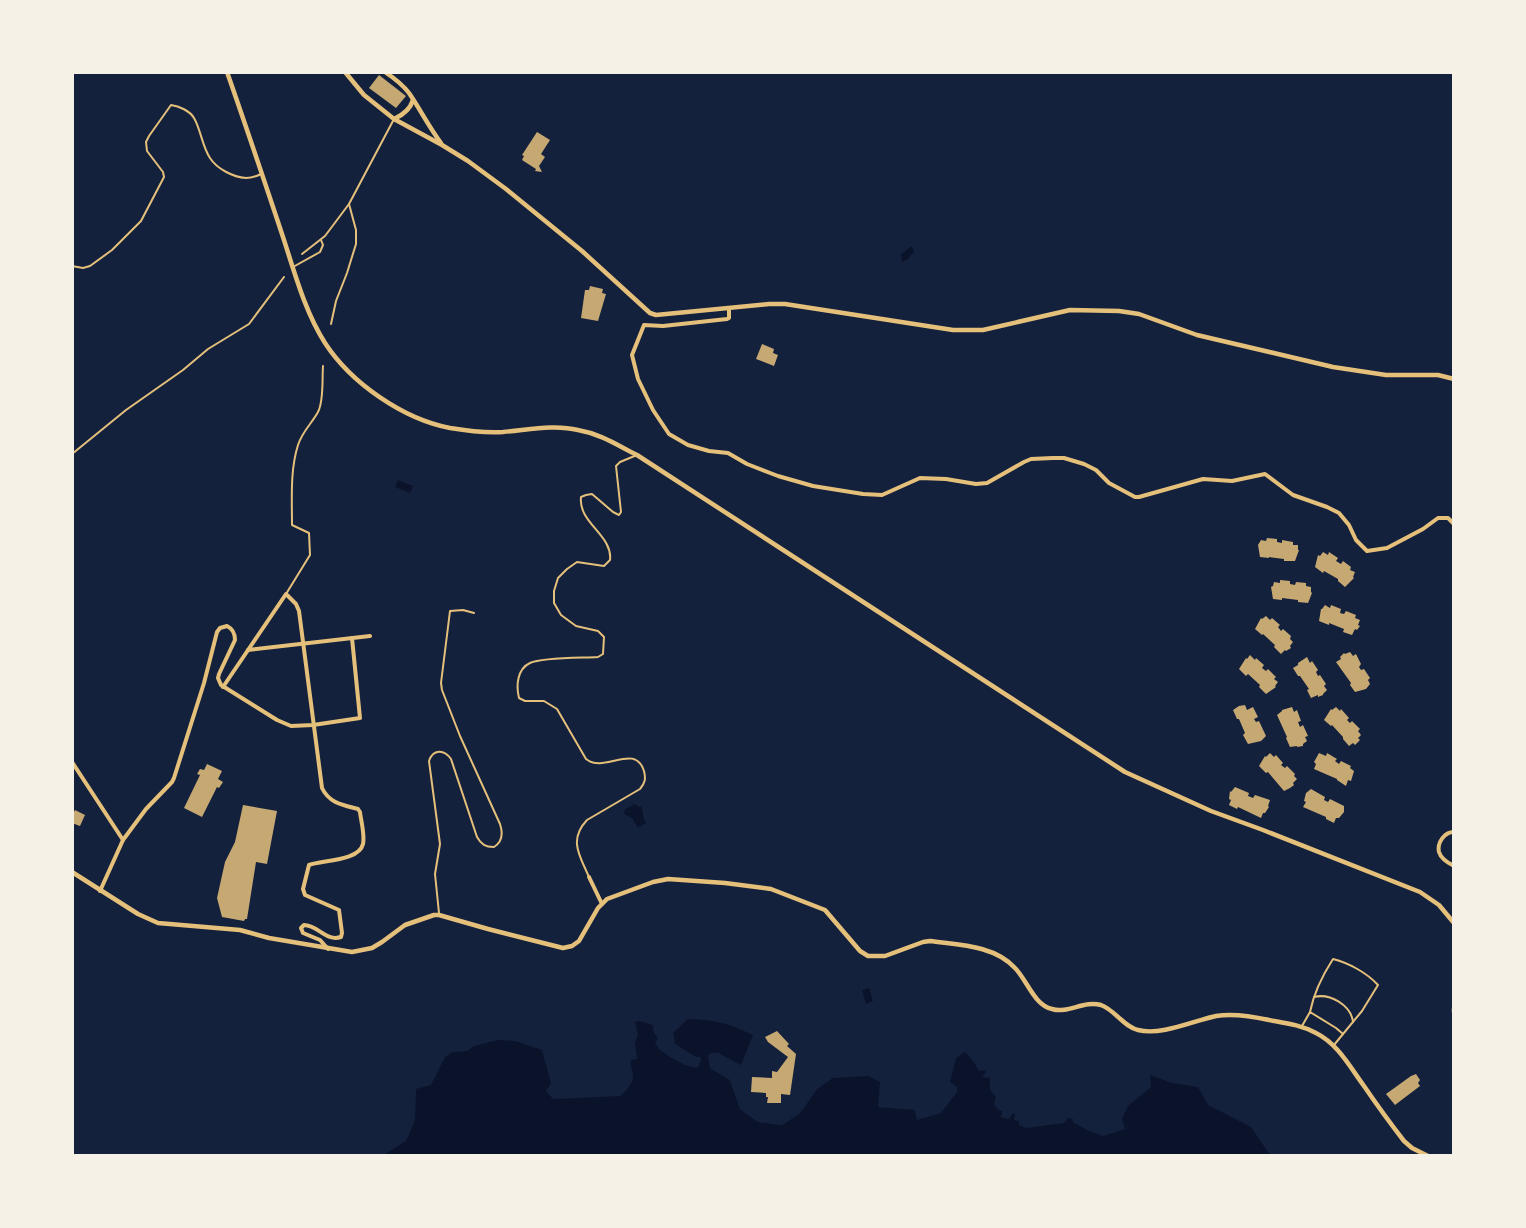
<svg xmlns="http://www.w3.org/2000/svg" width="1526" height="1228" viewBox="0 0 1526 1228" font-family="'Open Sans',sans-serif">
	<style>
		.water { fill: #0b132b }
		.pier { fill: #14213d }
		.building { fill: #c6a872 }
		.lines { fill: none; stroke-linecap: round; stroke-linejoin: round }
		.service { stroke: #e5c07b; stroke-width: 2 }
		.minor { stroke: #e5c07b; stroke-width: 4 }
		.tertiary { stroke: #e5c07b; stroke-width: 4.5 }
	</style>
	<rect width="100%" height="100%" fill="#14213d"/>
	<g class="water">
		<polygon points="912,246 914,252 910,256 910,258 902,262 901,254"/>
		<polygon points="398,480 413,486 410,493 395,487"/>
		<path d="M635 804 639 807 641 806C644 812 642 817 646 823L638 828 632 818 624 814 625 809Z"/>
		<polygon points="869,988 873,1001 866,1004 862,990"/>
		<path d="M688 1019C714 1019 730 1024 753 1035L741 1065 718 1053 708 1055 710 1068 730 1080 740 1109 758 1122 782 1125 800 1113 817 1089 833 1078 868 1076 880 1082 878 1107 915 1110 917 1120 941 1113 957 1092V1087L950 1082 956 1058 965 1052 974 1062 979 1071 985 1070 986 1072 982 1077 990 1078V1090L996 1097 994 1104 998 1110 1002 1111V1115L1000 1117 1009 1119 1013 1113 1015 1114 1014 1120 1019 1121V1125L1026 1128 1064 1123 1068 1118 1073 1119V1122L1087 1130 1103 1136 1125 1129 1122 1119 1128 1106 1151 1087 1150 1075 1172 1083 1198 1087 1208 1105 1251 1127 1270 1155 382 1156 406 1141 415 1120 416 1089 431 1085 445 1057 453 1052 467 1051 474 1046 498 1040 515 1041 542 1050 551 1083 546 1091 553 1099 620 1096C627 1090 634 1083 633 1073 632 1068 630 1066 631 1060L637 1059 635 1043 638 1035 635 1022 639 1021 653 1025 654 1033 658 1038 655 1043C669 1057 677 1063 697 1068L701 1058 696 1057 675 1044 673 1033Z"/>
	</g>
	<g class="pier">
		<polygon points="658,1038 661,1038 658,1043 661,1047 671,1055 686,1063 696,1066 697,1064 698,1060 695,1059 673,1046 672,1043 696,1057 701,1057 699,1065 697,1068 685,1065 670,1057 659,1049 655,1043"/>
		<polygon points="712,1053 718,1053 743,1067 740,1068 717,1055 710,1056 712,1066 732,1078 742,1107 759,1119 781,1122 798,1111 815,1088 826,1080 827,1082 817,1089 800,1113 782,1125 758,1122 740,1109 730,1080 710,1068 708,1055"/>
	</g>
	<g class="building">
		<polygon points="379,75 406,96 396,108 369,88"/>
		<polygon points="537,132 550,140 541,154 545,157 539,166 542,172 535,171 536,169 522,160 524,156 522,155"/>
		<polygon points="590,286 603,289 602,293 606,294 598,321 581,318 585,290 589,290"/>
		<polygon points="762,344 774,349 773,353 778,355 774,366 756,359"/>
		<polygon points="1267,538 1277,539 1277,542 1282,543 1282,540 1293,542 1293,545 1298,545 1298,550 1299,550 1295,561 1284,561 1284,559 1269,557 1269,558 1260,557 1258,545 1261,540 1266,541"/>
		<polygon points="1323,552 1328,555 1329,552 1338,558 1336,561 1341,564 1343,561 1351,567 1350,570 1355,572 1353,577 1354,578 1345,587 1338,581 1338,579 1324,571 1323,573 1315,567 1318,555 1320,556"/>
		<polygon points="1280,580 1290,581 1290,584 1295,585 1296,582 1306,583 1306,586 1311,587 1311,592 1312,593 1308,603 1298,602 1298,600 1282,598 1282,600 1273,599 1271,587 1273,586 1274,582 1280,583"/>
		<polygon points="1325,605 1330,608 1331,605 1341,609 1340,613 1344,614 1346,611 1356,615 1355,618 1360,620 1358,625 1360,626 1357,630 1355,629 1352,635 1343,632 1344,629 1329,623 1329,625 1319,621 1321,609 1322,609"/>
		<polygon points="1266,616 1270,620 1272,618 1280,625 1278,627 1281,631 1283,629 1291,636 1290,639 1293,642 1290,646 1291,648 1286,651 1285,650 1281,654 1274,647 1275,645 1263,634 1262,635 1255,629 1261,618 1262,619"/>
		<polygon points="1350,652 1353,656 1356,654 1361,664 1359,667 1361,670 1364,669 1370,678 1368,680 1370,684 1366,689 1355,692 1350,685 1351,683 1336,662 1341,659 1340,657 1344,653 1345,654"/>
		<polygon points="1250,655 1255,660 1256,658 1264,665 1262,668 1266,671 1268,669 1276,677 1274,679 1278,682 1275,686 1276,687 1266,694 1259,687 1260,685 1248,674 1246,676 1239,669 1246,658 1247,659"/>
		<polygon points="1307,657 1310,663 1312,661 1318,670 1316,672 1318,676 1320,675 1326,684 1324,686 1327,690 1323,694 1323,695 1318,697 1318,695 1311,698 1307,690 1309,689 1300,676 1298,676 1293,668 1298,665 1298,663"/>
		<polygon points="1245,705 1247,710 1253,707 1258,717 1254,719 1256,722 1259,721 1266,736 1261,741 1248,744 1243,735 1245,733 1239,719 1237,719 1233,710 1239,706"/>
		<polygon points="1292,707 1294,712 1297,710 1301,721 1298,722 1300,727 1303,725 1308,736 1305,737 1307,741 1303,744 1303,746 1297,747 1297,746 1290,747 1286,738 1287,737 1277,715 1282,711 1282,710"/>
		<polygon points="1336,707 1340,711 1341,709 1349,718 1347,720 1350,723 1352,721 1360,729 1358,731 1361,735 1358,738 1360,740 1355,745 1353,743 1349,746 1343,739 1343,737 1332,725 1331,726 1324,720 1331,709 1332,710"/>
		<polygon points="1270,753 1274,757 1276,755 1283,763 1281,765 1285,768 1287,766 1295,774 1294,776 1297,779 1293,783 1294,785 1290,788 1284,791 1268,772 1266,773 1259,766 1265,756 1266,757"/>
		<polygon points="1319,753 1326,756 1327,753 1337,759 1335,761 1339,764 1341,761 1351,766 1350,768 1354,771 1351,781 1348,780 1346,786 1337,780 1337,779 1314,769 1316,764 1314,762"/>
		<polygon points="207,764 222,771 218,779 223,782 219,788 217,787 202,817 184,808 200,775 197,774 200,769 204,770"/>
		<polygon points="1235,787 1249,793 1248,796 1253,798 1255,795 1270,800 1268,806 1269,807 1265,813 1263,813 1261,818 1238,807 1237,809 1229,805 1231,800 1229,799 1230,791 1231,792"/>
		<polygon points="1311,789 1325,797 1324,800 1328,802 1330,799 1344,806 1344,812 1339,818 1336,818 1334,823 1326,819 1326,817 1303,807 1306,802 1304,801 1306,793"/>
		<polygon points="243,805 277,811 267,864 256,862 247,919 245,919 244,921 222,917 217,898 225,862 235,842"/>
		<polygon points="75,810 85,815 80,826 72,823 72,816"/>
		<polygon points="777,1031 789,1044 787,1046 796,1054 790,1095 781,1094 781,1103 767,1103 768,1097 766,1097 766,1093 751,1092 752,1077 772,1078 772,1071 777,1072 788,1057 768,1042 765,1037"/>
		<polygon points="1416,1074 1420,1080 1418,1083 1420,1086 1395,1105 1386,1094 1411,1076"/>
	</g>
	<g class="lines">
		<g class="service">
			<polyline points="302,254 325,236 349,204 394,119"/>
			<path d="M72 266 83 268 90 266 112 250 141 221 164 177 163 172 147 151 146 142 149 136 171 105C179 106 190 111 194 118 201 130 202 146 210 158 217 169 233 177 246 178 251 178 257 176 261 174"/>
			<polyline points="293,267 320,252 323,245 321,240"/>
			<polyline points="331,324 336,301 347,273 356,244 356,230 349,204"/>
			<polyline points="72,454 126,410 183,370 208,349 249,324 284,277"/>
			<path d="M286 594 310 555 309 533 292 525C292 499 290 470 298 445 302 432 312 423 318 412 324 401 322 378 323 366"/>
			<path d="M589 877C580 856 568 840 587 820L640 789C645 783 646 779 644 771 635 742 604 774 586 759L557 709 544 701H525L519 698C516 686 517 669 530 663 543 657 582 658 598 657L603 654 604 637 598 631 576 626 561 615 554 603V591L558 578 567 569 577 562 604 566 610 560C613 535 578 523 581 497L586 495 592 494 613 512 619 515 621 512 616 466 620 462 637 455"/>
			<path d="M439 913 435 874 440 844 429 761C433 749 444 749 451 759L477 837C481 844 485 847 494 847 502 842 503 833 500 824L460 736 442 690 441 683 450 611 463 610 474 613"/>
			<path d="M1314 997C1330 993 1351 1005 1353 1022"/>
			<path d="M1310 1012C1314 992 1322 976 1333 959 1349 963 1367 973 1378 985L1362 1011 1343 1034"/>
			<polyline points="1302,1026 1310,1012 1336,1028 1343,1034 1334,1045"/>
		</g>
		<g class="minor">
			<polyline points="729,308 729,318 727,319 663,326 644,325 632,355 638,379 653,410 669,434 688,445 709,451 728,453 747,464 778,476 813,486 863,494 882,495 920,478 946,479 976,484 987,483 1024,462 1031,459 1053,458 1064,458 1084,464 1096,470 1109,483 1135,497 1139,497 1203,479 1232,481 1265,474 1293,495 1327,507 1339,513 1349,525 1356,540 1367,551 1387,548 1423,529 1438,518 1448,518 1454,524"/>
			<polyline points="248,650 370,636"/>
			<path d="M223 687 286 594 296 604 299 611 322 788C329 803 343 805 358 809L360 812C361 821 365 835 363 844 359 861 323 860 309 865L303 889 305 895 339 910 342 933 341 937C326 942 318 925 304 925L301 928 303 933 320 940 328 949"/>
			<polyline points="72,762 123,840"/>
			<path d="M1454 832C1444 832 1437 843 1439 852 1441 859 1448 863 1454 866"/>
			<polyline points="589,877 602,904"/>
			<path d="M100 891 123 840 146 809 172 782 174 778 204 683 217 632 220 628 227 626C233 629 235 633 235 640L219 674 218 678 221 685 277 720 291 726 313 725 360 718 352 638"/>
		</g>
		<g class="tertiary">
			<path d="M227 72C246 126 264 180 282 234 294 270 304 310 325 343 351 383 403 419 450 428 468 431 485 433 503 432 528 430 554 424 578 430 601 434 617 445 637 455L1125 772 1211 811 1263 830 1420 892 1439 905 1454 923"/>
			<polyline points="345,72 364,95 394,119 442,145 468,161 506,189 582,251 650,313 656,315 769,304 785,304 953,330 983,330 1070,310 1119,311 1139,314 1197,335 1333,367 1386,375 1438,375 1454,379"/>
			<path d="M385 72C394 78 403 85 409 93 420 109 429 127 441 143"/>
			<path d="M394 119C403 115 410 110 413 100"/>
			<path d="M72 872 138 914 158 923 240 930 269 938 352 952 372 948 382 942 405 925 434 915H439L488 929 563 948 572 946 579 941 598 908 607 899 653 882 668 879 725 883 771 889 825 910 860 951 868 956H885L923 942 930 941C958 945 994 945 1015 968 1027 980 1034 1005 1052 1009 1068 1014 1084 1000 1101 1005 1115 1010 1124 1027 1138 1030 1161 1036 1193 1021 1216 1016 1233 1013 1251 1016 1269 1020 1285 1023 1301 1025 1316 1033 1338 1044 1350 1067 1364 1086 1377 1105 1390 1123 1404 1141L1412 1148 1428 1156"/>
			<polyline points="1454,1009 1454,1012"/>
		</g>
	</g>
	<rect width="1526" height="1228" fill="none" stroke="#f6f1e7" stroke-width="148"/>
</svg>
